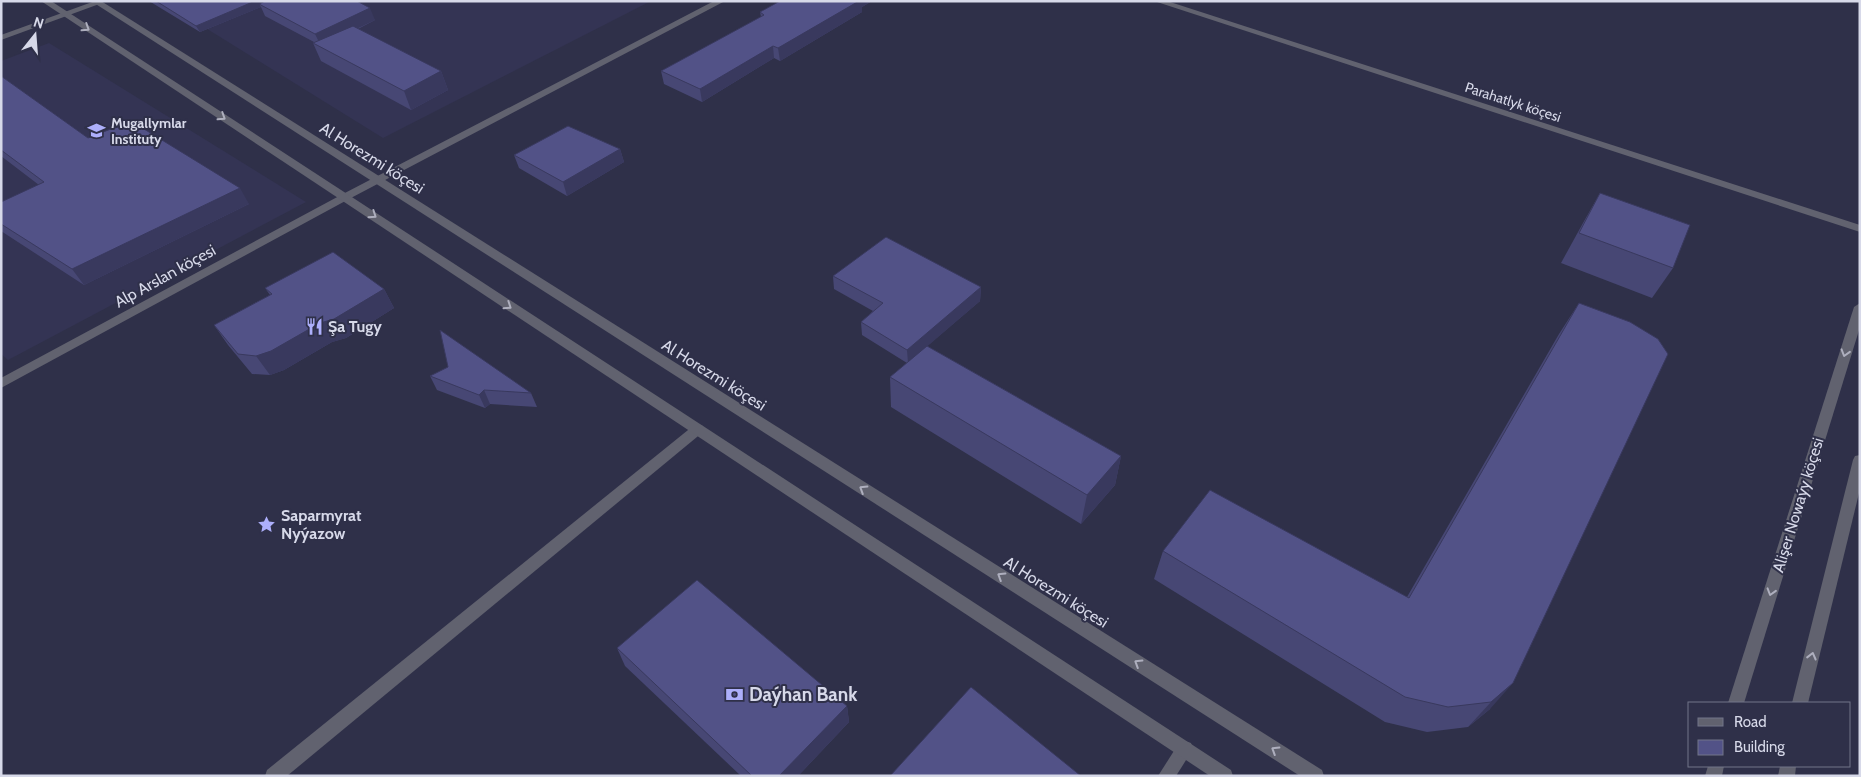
<svg xmlns="http://www.w3.org/2000/svg" width="1861" height="777" viewBox="0 0 1861 777" font-family="Cabin,sans-serif">
	<style>
		.built { fill: #343454 }
		.lines { fill: none; stroke-linecap: round; stroke-linejoin: round }
		.minor { fill: #61626f; fill-rule: evenodd }
		.tertiary { fill: #61626f; fill-rule: evenodd }
		.wall { fill: #474774 }
		.shaded-wall { fill: #39395e }
		.building { fill: #525287; stroke: #39395e }
		.oneway { stroke: #aeafbe }
		.labels { text-anchor: middle; dominant-baseline: central; stroke-width: 4; stroke-linejoin: round; paint-order: stroke }
		.far-street-label { font-size: 14px; fill: #d7d9e9; stroke: #2f3049 }
		.far-poi-label { font-size: 14px; font-weight: bold; fill: #d7d9e9; stroke: #2f3049; text-anchor: start }
		.street-label { font-size: 16px; fill: #d7d9e9; stroke: #2f3049 }
		.poi-label { font-size: 16px; font-weight: bold; fill: #d7d9e9; stroke: #2f3049; text-anchor: start }
		.near-poi-label { font-size: 19px; font-weight: bold; fill: #d7d9e9; stroke: #2f3049; text-anchor: start }
	</style>
	<rect width="100%" height="100%" fill="#2f3049"/>
	<g class="built">
		<polygon points="162,1 651,1 383,138"/>
		<polygon points="49,43 306,202 8,360 1,354 1,61"/>
	</g>
	<g class="lines">
		<g class="minor">
			<polygon points="95,1 102,3 1,40 1,35"/>
			<polygon points="714,1 725,1 349,199 1,388 1,378 341,195"/>
			<polygon points="1154,1 1167,1 1860,225 1860,232"/>
			<polygon points="698,424 703,426 704,429 703,432 287,776 265,776 267,770 693,426"/>
			<polygon points="1185,741 1191,743 1193,749 1176,776 1158,776 1179,743"/>
		</g>
		<g class="tertiary">
			<polygon points="41,1 51,1 1231,770 1233,776 1210,776"/>
			<polygon points="91,1 101,1 1322,770 1324,776 1300,776"/>
			<polygon points="1860,303 1860,327 1744,703 1728,703 1854,307"/>
			<polygon points="1860,455 1860,489 1808,703 1792,703 1853,460 1855,456"/>
			<polygon points="1708,766 1724,766 1722,776 1705,776"/>
			<polygon points="1780,766 1796,766 1795,776 1778,776"/>
		</g>
	</g>
	<g class="wall">
		<polygon points="149,1 357,1 375,20 358,29 441,71 448,90 411,110 321,61 313,43 314,42 265,16 261,7 200,32"/>
		<polygon points="780,1 872,1 862,7 862,12 780,61 774,58 702,102 664,84 661,71 761,17 760,12"/>
		<polygon points="1,76 88,138 249,204 84,285 1,231 1,202 39,185 1,156"/>
		<polygon points="620,149 624,162 567,196 519,168 514,155"/>
		<polygon points="1600,193 1673,268 1652,298 1561,263 1583,223"/>
		<polygon points="833,276 981,287 980,301 927,346 1121,456 1115,485 1081,524 891,407 890,377 907,363 862,335 861,322 873,311 834,289"/>
		<polygon points="265,288 384,289 394,308 346,338 332,342 284,370 270,375 252,374 228,345 214,325 270,295"/>
		<polygon points="1579,303 1490,709 1468,727 1427,732 1385,722 1154,579 1163,551 1407,597 1559,334"/>
		<polygon points="430,376 531,393 537,407 490,404 485,408 437,390"/>
		<polygon points="617,648 847,706 849,722 798,776 741,776 625,666"/>
	</g>
	<g class="shaded-wall">
		<polygon points="255,1 274,1 259,4 261,7 200,32 196,26"/>
		<polygon points="855,1 872,1 862,7 862,12 780,61 778,48"/>
		<polygon points="370,8 375,20 321,46 315,34"/>
		<polygon points="773,46 774,58 702,102 700,89"/>
		<polygon points="441,71 448,90 411,110 404,91"/>
		<polygon points="620,149 624,162 567,196 563,182"/>
		<polygon points="240,188 249,204 84,285 72,269"/>
		<polygon points="981,287 980,301 908,363 907,350"/>
		<polygon points="384,289 394,308 346,338 332,342 284,370 270,375 256,356 320,323"/>
		<polygon points="484,390 490,404 485,408 479,395"/>
		<polygon points="1121,456 1115,485 1081,524 1087,495"/>
		<polygon points="1513,683 1490,709 1468,727 1491,702"/>
		<polygon points="847,706 849,722 798,776 779,776"/>
	</g>
	<g class="building">
		<polygon points="156,1 255,1 196,26"/>
		<polygon points="265,1 357,1 370,8 315,34 259,4"/>
		<polygon points="780,1 859,1 778,48 773,46 700,89 661,71 764,15 760,12"/>
		<polygon points="353,26 441,71 404,91 313,43"/>
		<polygon points="1,76 88,138 131,121 240,188 72,269 1,224 1,202 44,182 1,150"/>
		<polygon points="568,126 620,149 563,182 514,155"/>
		<polygon points="1600,193 1690,225 1673,268 1579,233"/>
		<polygon points="886,237 981,287 907,350 861,322 883,303 833,276"/>
		<polygon points="333,252 384,289 334,319 320,323 271,351 256,356 238,354 214,325 272,294 265,288"/>
		<polygon points="1579,303 1630,322 1658,339 1668,354 1513,683 1491,702 1448,707 1405,697 1163,551 1210,490 1409,598"/>
		<polygon points="440,330 531,393 484,390 479,395 430,376 448,367"/>
		<polygon points="927,346 1121,456 1087,495 890,377"/>
		<polygon points="697,580 847,706 779,776 752,776 617,648"/>
		<polygon points="971,687 1081,776 890,776"/>
	</g>
	<defs><path id="oneway-chevron" d="M-2-3.5L2.5 0L-2 3.5" fill="none" stroke-width="1.6" stroke-linecap="round" stroke-linejoin="round" transform="scale(1.25)"/></defs>
	<g class="oneway">
		<use href="#oneway-chevron" transform="translate(86 28) rotate(33)"/>
		<use href="#oneway-chevron" transform="translate(222 117) rotate(33)"/>
		<use href="#oneway-chevron" transform="translate(373 215) rotate(34)"/>
		<use href="#oneway-chevron" transform="translate(508 306) rotate(34)"/>
		<use href="#oneway-chevron" transform="translate(1845 353) rotate(107)"/>
		<use href="#oneway-chevron" transform="translate(863 489) rotate(-148)"/>
		<use href="#oneway-chevron" transform="translate(1001 576) rotate(-148)"/>
		<use href="#oneway-chevron" transform="translate(1771 592) rotate(107)"/>
		<use href="#oneway-chevron" transform="translate(1812 656) rotate(-76)"/>
		<use href="#oneway-chevron" transform="translate(1138 663) rotate(-148)"/>
		<use href="#oneway-chevron" transform="translate(1275 750) rotate(-148)"/>
	</g>
	<defs>
		<symbol id="university-bare" viewBox="-9 -9 18 18"><path d="M0-5L7-2L0 1L-7-2ZM-4 1L0 2.5L4 1V4Q0 6-4 4Z" fill="#adaffb" stroke="#2f3049" stroke-width="2.5" paint-order="stroke"/></symbol>
		<symbol id="restaurant-bare" viewBox="-9 -9 18 18"><path d="M-5-6h1v4h1v-4h1v4h1v-4h1v5L-1.5 .5V6h-2V.5L-5-1ZM5-6V6H3V1.5H1.5Q1.5-4 5-6Z" fill="#adaffb" stroke="#2f3049" stroke-width="2.5" paint-order="stroke"/></symbol>
		<symbol id="sight-bare" viewBox="-9 -9 18 18"><path d="M0-6L1.8-2.2L6-1.7L2.9 1.2L3.7 5.4L0 3.3L-3.7 5.4L-2.9 1.2L-6-1.7L-1.8-2.2Z" fill="#adaffb" stroke="#2f3049" stroke-width="2.5" paint-order="stroke"/></symbol>
		<symbol id="bank-bare" viewBox="-9 -9 18 18"><path d="M-6-4H6V4H-6ZM0-2.3a2.3 2.3 0 1 0 0 4.6a2.3 2.3 0 1 0 0-4.6Z" fill="#adaffb" stroke="#2f3049" stroke-width="2.5" paint-order="stroke"/></symbol>
	</defs>
	<g fill-rule="evenodd">
		<use href="#university-bare" x="84" y="118" width="25" height="25"/>
		<use href="#restaurant-bare" x="302" y="314" width="25" height="25"/>
		<use href="#sight-bare" x="254" y="512" width="25" height="25"/>
		<use href="#bank-bare" x="722" y="682" width="25" height="25"/>
	</g>
	<g class="labels">
		<g class="far-street-label">
			<text transform="translate(1513 102) rotate(18)">Parahatlyk köçesi</text>
		</g>
		<g class="far-poi-label">
			<text x="111" y="123">Mugallymlar<tspan x="111" dy="16">Instituty</tspan></text>
		</g>
		<g class="street-label">
			<text transform="translate(372 158) rotate(32)">Al Horezmi köçesi</text>
			<text transform="translate(165 276) rotate(-29)">Alp Arslan köçesi</text>
			<text transform="translate(714 375) rotate(32)">Al Horezmi köçesi</text>
			<text transform="translate(1798 505) rotate(-73)">Alişer Nowaýy köçesi</text>
			<text transform="translate(1056 592) rotate(32)">Al Horezmi köçesi</text>
		</g>
		<g class="poi-label">
			<text x="328" y="326">Şa Tugy</text>
			<text x="281" y="515">Saparmyrat<tspan x="281" dy="18">Nyýazow</tspan></text>
		</g>
		<g class="near-poi-label">
			<text x="749" y="694">Daýhan Bank</text>
		</g>
	</g>
	<rect width="1861" height="777" fill="none" stroke="#d7d9e9" stroke-width="5"/>
	<rect x="1688" y="702" width="162" height="65" fill="#2f3049" stroke="#727489"/>
	<rect x="1698" y="718" width="25" height="8" fill="#61626f" stroke="#727489"/>
	<text x="1734" y="727" font-size="15" fill="#d7d9e9">Road</text>
	<rect x="1698" y="740" width="25" height="15" fill="#525287" stroke="#727489"/>
	<text x="1734" y="752" font-size="15" fill="#d7d9e9">Building</text>
	<g transform="translate(35 35) rotate(17)" stroke="#2f3049" stroke-width="4" paint-order="stroke">
	<path d="M0-4L9 19L0 12L-9 19Z" fill="#d7d9e9"/>
	<text y="-8" font-size="14" font-weight="bold" text-anchor="middle" fill="#d7d9e9">N</text>
	</g>
</svg>
